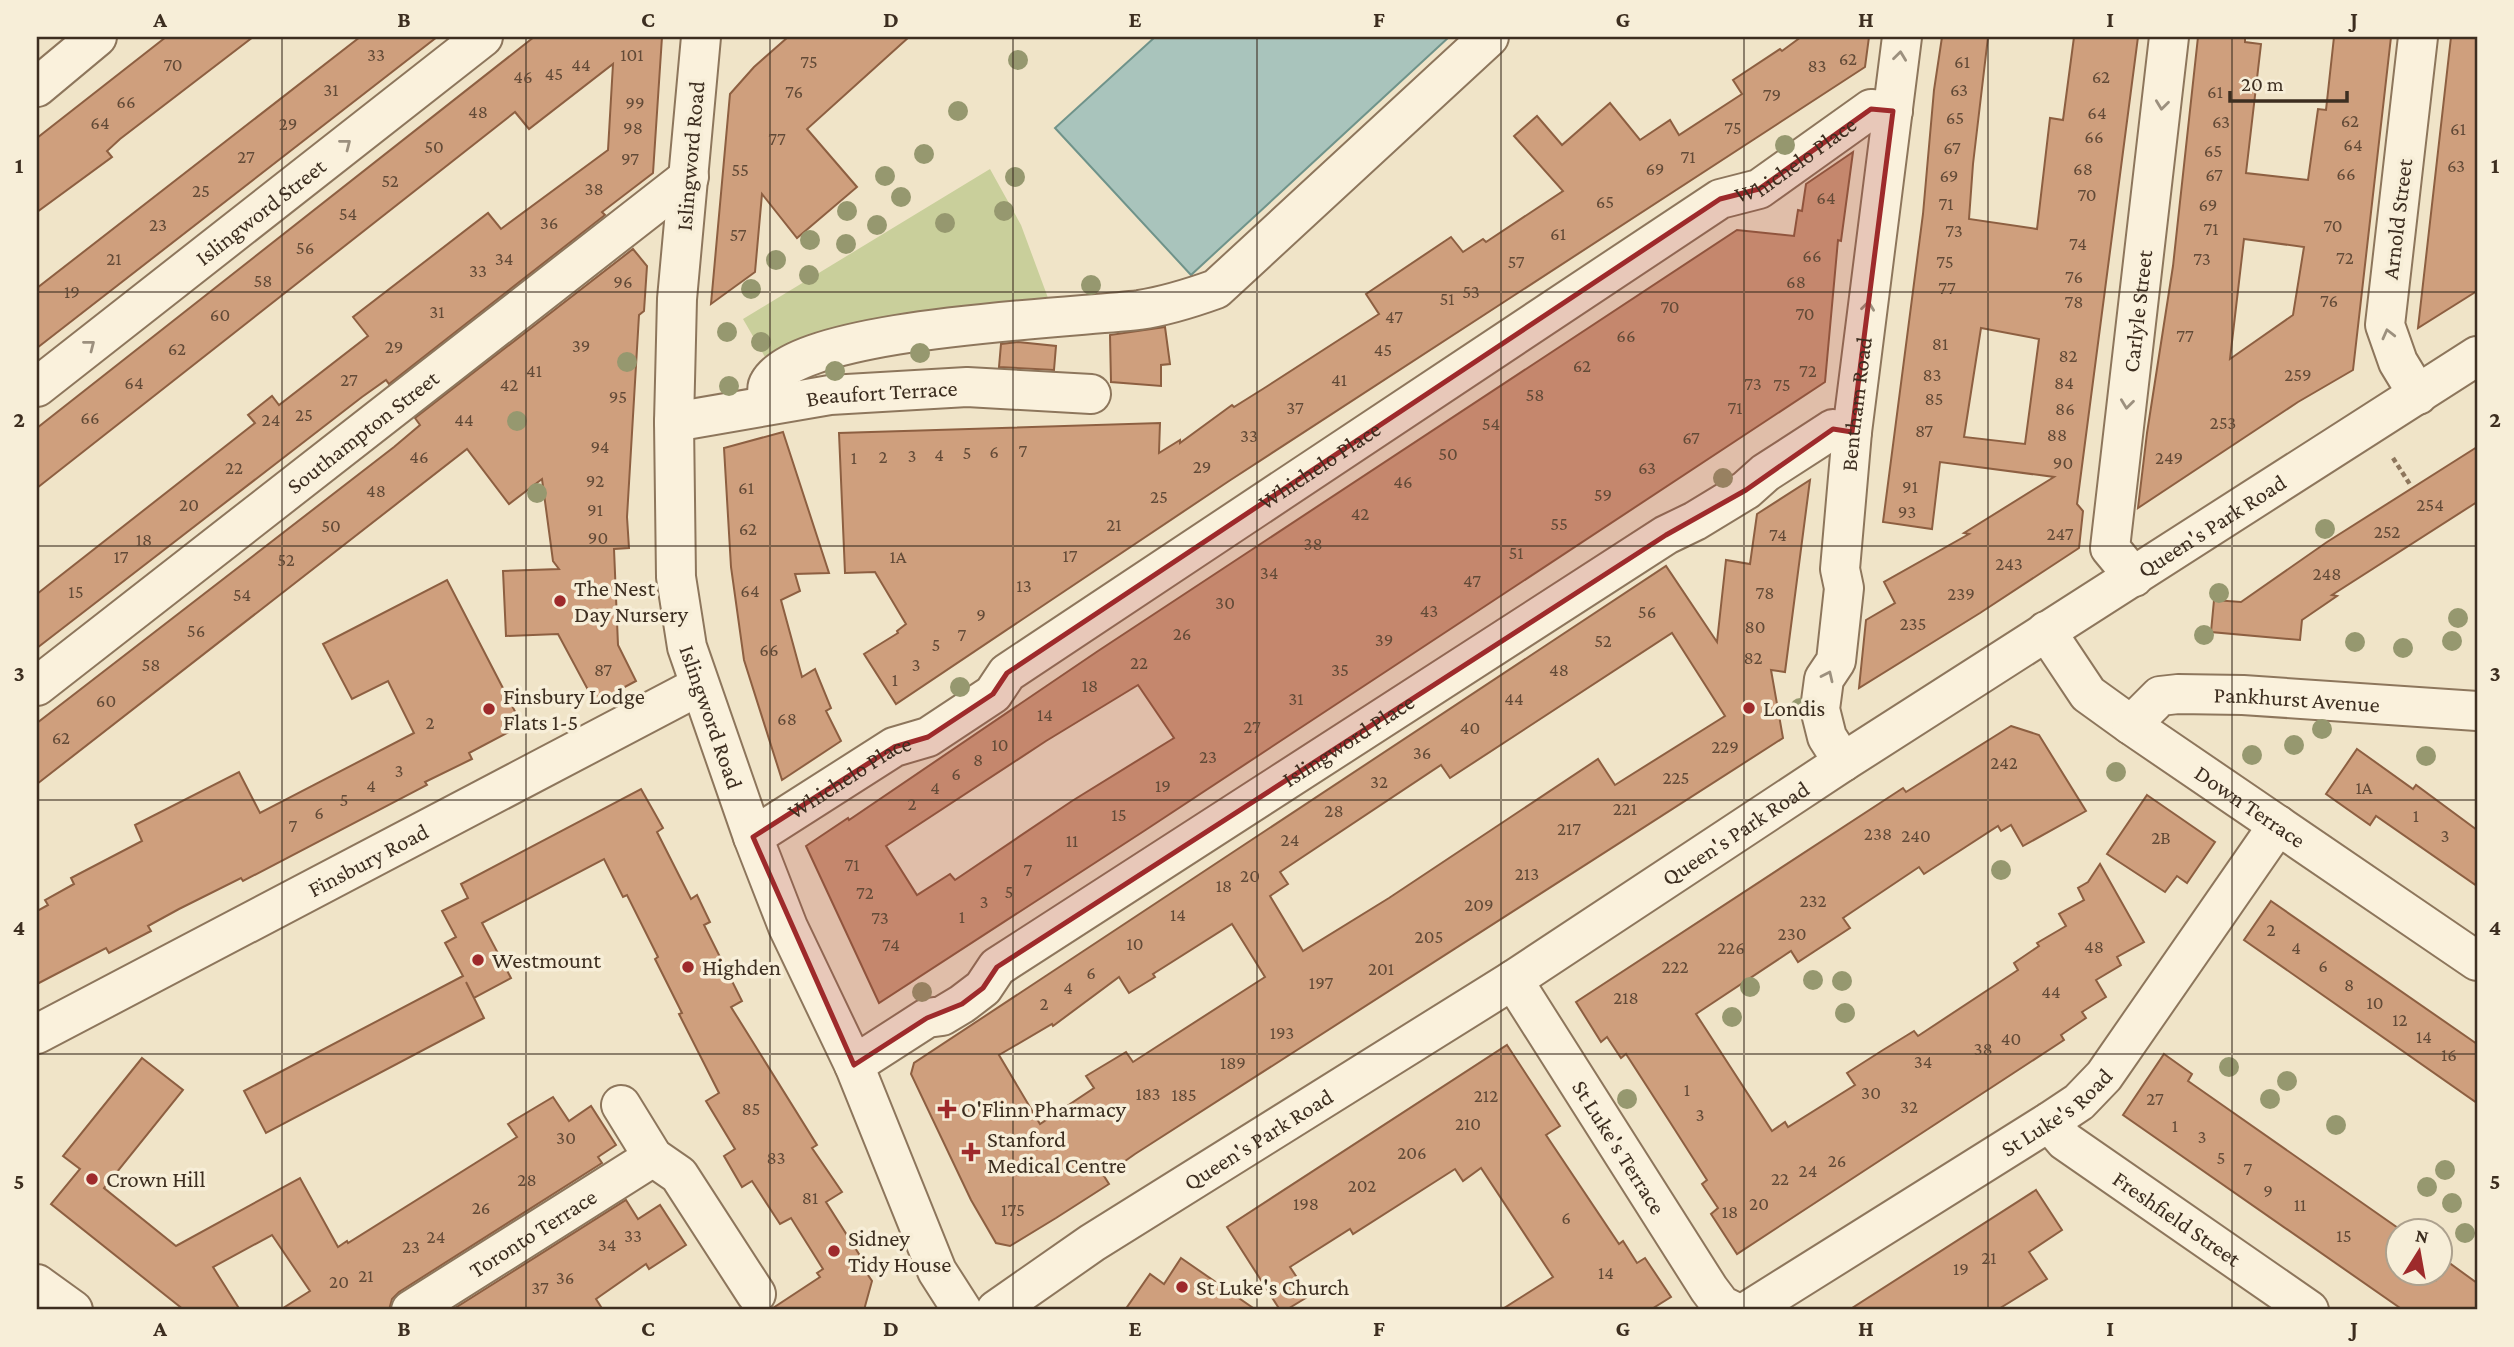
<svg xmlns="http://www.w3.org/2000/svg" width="2514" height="1347" viewBox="0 0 2514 1347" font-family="'Crimson Pro',serif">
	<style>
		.green { fill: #c9cf9b }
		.water { fill: #a9c4bc; stroke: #6f938a; stroke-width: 2 }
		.building { fill: #cf9f7d; stroke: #8d5f41; stroke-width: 2; fill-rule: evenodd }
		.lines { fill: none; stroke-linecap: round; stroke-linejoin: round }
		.minor-casing { stroke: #8d765c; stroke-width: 42 }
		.path { stroke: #8d765c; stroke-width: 4.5; stroke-dasharray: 5 3.5; stroke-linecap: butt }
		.minor { stroke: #faf1dc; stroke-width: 38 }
		.tree { fill: #96986f }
		.oneway { stroke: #9c907e }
		.marked { fill: #9e2a2b; fill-opacity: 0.2; stroke: #9e2a2b; stroke-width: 5; stroke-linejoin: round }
		.grid { fill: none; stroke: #3d2e20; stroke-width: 2; stroke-opacity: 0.55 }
		.poi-dot { fill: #9e2a2b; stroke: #f7eed8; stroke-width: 2.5 }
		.labels { text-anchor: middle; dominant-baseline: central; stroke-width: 7; stroke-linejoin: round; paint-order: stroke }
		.number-label { font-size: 19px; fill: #624a37 }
		.street-label { font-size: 23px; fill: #3d2e20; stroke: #f7eed8 }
		.poi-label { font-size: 23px; fill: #3d2e20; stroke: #f7eed8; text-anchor: start }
		.neatline { fill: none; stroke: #3d2e20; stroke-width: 2.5 }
		.grid-label { font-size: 23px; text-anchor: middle; font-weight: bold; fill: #3d2e20 }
	</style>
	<rect width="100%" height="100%" fill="#f0e4c8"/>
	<polygon class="green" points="990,169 1021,225 1051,306 944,312 765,357 743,319"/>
	<polygon class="water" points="1155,37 1449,37 1191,275 1055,128"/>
	<g class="building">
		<polygon points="166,37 253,37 120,139 107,151 112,157 37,212 37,138"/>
		<polygon points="360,37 437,37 37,348 37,288"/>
		<polygon points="534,37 662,37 653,173 602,212 605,215 389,384 386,380 362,397 37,648 37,594 255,423 248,415 272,396 279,405 368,336 353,317 488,213 501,229 608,150 613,64 529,129 515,112 37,488 37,428"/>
		<polygon points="788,37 909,37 807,129 857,187 797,238 762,194 755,272 711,304 730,94 754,67"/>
		<polygon points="1801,37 1869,37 1865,67 1229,481 896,704 864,654 898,633 897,631 906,624 875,572 845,573 839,433 1160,423 1159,453 1180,440 1180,443 1232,405 1234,407 1266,387 1379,314 1366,294 1451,237 1463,252 1483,239 1486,242 1563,191 1514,136 1537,116 1562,145 1610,103 1640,140 1670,120 1679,135 1742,94 1733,80 1780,49 1782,51"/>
		<path d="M1942 37H1988L1973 164 1969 219 2037 229 2050 118 2063 120 2074 37H2138L2077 504 2083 511 2079 548 1980 613 1859 688 1866 620 1895 603 1884 582 1969 534 1964 533 2054 477 1940 462 1932 529 1883 522 1923 214 1934 90ZM1981 328 2039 339 2025 444 1964 437Z"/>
		<path d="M2198 37H2245V42L2261 44 2246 173 2308 180 2318 109 2326 110 2334 37H2391L2353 370 2298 402 2138 508 2147 433 2173 266ZM2244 239 2304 247 2293 315 2230 359Z"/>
		<polygon points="2451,37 2477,37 2477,291 2418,328"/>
		<path d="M1853 152 1841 241 1838 240 1825 382 1144 831 879 1003 806 846 848 818 849 820 1098 651 1737 230 1794 236 1798 210 1802 211 1806 184ZM1138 685 1174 738 1072 801 955 880 950 874 917 895 886 846 1046 741Z"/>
		<polygon points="633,249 647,266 644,311 639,315 627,517 629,548 614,549 618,645 636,681 595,703 558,634 506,636 503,571 559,569 553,561 542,479 509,504 467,449 37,784 37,723 394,447 420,425 415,418"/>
		<polygon points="1165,327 1170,364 1161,365 1161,386 1111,382 1110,335"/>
		<polygon points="1018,342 1056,346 1054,370 999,367 1001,344"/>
		<polygon points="783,432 829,573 795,574 800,591 781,600 802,677 815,669 831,708 826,711 841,741 782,780 744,660 731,567 724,448"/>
		<polygon points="2477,447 2477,502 2332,595 2337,596 2302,620 2300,640 2211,632 2214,600 2241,602 2327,542"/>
		<path d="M1810 480 1785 672 1771 670 1783 738 1135 1154 1104 1176 1109 1184 1056 1218 1010 1246 996 1243 971 1200 911 1074 914 1063 1666 566 1717 642 1726 560 1750 564 1757 514ZM1672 633 1725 716 1615 785 1598 759 1389 898 1303 951 1270 896 1288 884 1280 872 1441 765 1450 778ZM1232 924 1265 977 1133 1062 1126 1052 1086 1076 1094 1088 1040 1124 999 1055 1052 1024 1053 1026 1119 977 1129 993 1155 977 1153 974Z"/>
		<polygon points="447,580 522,725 469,753 472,759 425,782 427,785 243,881 241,878 179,909 148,926 151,931 109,953 106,948 37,984 37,911 48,905 45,900 74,884 71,878 142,841 135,825 239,772 260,813 414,733 388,681 352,699 323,644"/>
		<polygon points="2011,726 2039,735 2086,811 2023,846 2011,825 2001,831 1998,826 1924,874 1919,867 1843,918 1850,928 1798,962 1791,951 1696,1014 1772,1131 1785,1122 1788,1127 1855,1085 1847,1073 1883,1050 1914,1031 1918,1036 2018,970 2014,963 2039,946 2037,943 2066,926 2059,914 2084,900 2078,888 2088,882 2100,864 2144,942 2117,957 2121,965 2096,980 2106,997 2082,1012 2086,1018 2061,1035 2064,1040 1737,1254 1711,1214 1718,1208 1702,1184 1707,1180 1668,1119 1626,1054 1621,1058 1607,1037 1601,1042 1576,1002 1903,788 1906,792"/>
		<polygon points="2357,749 2413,789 2416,785 2477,830 2477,886 2376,816 2370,825 2326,794"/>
		<polygon points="641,789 663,828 657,832 691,899 697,895 710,922 704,925 742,1001 731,1007 817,1145 812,1148 842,1192 826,1202 871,1273 868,1275 872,1281 864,1310 770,1310 820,1277 817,1273 823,1269 791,1218 780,1224 752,1181 742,1187 724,1156 735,1149 706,1101 719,1093 679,1014 682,1013 655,959 658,957 627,895 623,897 604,859 482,923 511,978 474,998 466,982 484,1018 266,1133 244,1091 463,976 445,943 456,937 442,911 468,898 461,884"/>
		<polygon points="2147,795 2215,842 2187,883 2177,876 2165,892 2107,854"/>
		<polygon points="2271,901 2477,1044 2477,1103 2244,940"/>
		<polygon points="1507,1045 1560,1126 1546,1135 1619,1244 1623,1241 1637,1263 1645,1258 1671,1297 1650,1310 1501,1310 1553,1277 1481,1168 1463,1181 1455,1169 1353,1234 1350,1229 1290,1267 1309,1296 1286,1310 1280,1310 1227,1227"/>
		<polygon points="2164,1054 2192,1074 2188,1081 2398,1228 2398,1273 2429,1273 2436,1280 2448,1262 2477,1283 2477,1310 2403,1310 2123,1115"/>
		<polygon points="142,1058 183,1090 104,1188 176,1246 300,1178 338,1247 347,1241 348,1243 517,1137 508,1124 553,1097 569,1121 591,1106 616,1145 598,1157 602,1163 399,1292 392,1299 389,1310 280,1310 310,1291 272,1235 213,1267 240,1310 184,1310 51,1204 80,1169 63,1156"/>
		<polygon points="2036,1190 2062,1230 2029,1252 2047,1279 1997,1310 1849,1310"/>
		<polygon points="626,1200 638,1219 660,1205 686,1245 649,1269 646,1264 596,1299 603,1310 452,1310"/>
		<polygon points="1181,1258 1256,1310 1125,1310 1150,1274 1164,1284"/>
	</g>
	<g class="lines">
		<defs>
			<g id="minor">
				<path id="s1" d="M701 37 677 299 674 422 676 577 687 647 753 837 788 927 854 1065 937 1271 962 1310"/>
				<polyline points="2418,37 2385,325 2398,362 2418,395"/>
				<polyline points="37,87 97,37"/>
				<path id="s2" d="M37 387 483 37"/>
				<path d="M770 404C769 398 765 389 769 383 800 327 1072 318 1139 310 1166 306 1191 298 1216 289L1489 37"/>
				<path id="s3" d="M674 422 830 395 967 387 1091 394"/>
				<path id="s4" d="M2134 577 2110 548 2169 37"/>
				<path id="s5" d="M2046 631 2088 694 2131 725 2477 961"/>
				<path id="s6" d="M37 686 689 177"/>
				<path id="s7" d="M2131 725 2160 696 2178 694 2243 695 2477 711"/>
				<path id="s8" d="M1843 762 1827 737 1820 709 1824 679 1836 661 1844 588 1840 569 1852 432 1902 37"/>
				<path id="s9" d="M753 837 894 747 928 737 993 694 1007 673 1720 199 1759 189 1871 109 1893 111"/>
				<path id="s10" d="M1513 980 1709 1289 1721 1305 1731 1310"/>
				<path id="s11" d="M37 1034 699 686"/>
				<path id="s12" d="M854 1065 927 1018 942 1016 962 1004 983 988 997 967 1666 535 1695 521 1746 490 1765 473 1833 429 1852 432"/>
				<polyline points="621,1105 653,1157 679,1175 756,1294"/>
				<path id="s13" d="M2049 1122 2065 1141 2309 1310"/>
				<polyline points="37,1284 73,1310"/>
				<path id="s14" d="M411 1310 653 1157"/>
				<path id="s15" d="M996 1310 1092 1243 1513 980 1843 762 2477 356"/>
				<path id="s16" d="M1749 1310 2049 1122 2079 1102 2104 1076 2278 825"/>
			</g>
		</defs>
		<use href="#minor" class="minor-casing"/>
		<polyline class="path" points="2393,458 2411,486"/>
		<use href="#minor" class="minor"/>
	</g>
	<g class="tree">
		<circle cx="1018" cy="60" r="10"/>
		<circle cx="958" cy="111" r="10"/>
		<circle cx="1785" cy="145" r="10"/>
		<circle cx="924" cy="154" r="10"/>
		<circle cx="885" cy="176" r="10"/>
		<circle cx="1015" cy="177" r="10"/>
		<circle cx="901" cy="197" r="10"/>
		<circle cx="847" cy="211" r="10"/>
		<circle cx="1004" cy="211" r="10"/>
		<circle cx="945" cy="223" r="10"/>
		<circle cx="877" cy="225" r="10"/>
		<circle cx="810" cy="240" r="10"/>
		<circle cx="846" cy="244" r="10"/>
		<circle cx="776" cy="260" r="10"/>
		<circle cx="809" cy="275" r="10"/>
		<circle cx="1091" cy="285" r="10"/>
		<circle cx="751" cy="289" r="10"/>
		<circle cx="727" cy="332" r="10"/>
		<circle cx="761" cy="342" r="10"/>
		<circle cx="920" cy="353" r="10"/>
		<circle cx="627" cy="362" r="10"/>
		<circle cx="835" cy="371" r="10"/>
		<circle cx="729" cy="386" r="10"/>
		<circle cx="517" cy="421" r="10"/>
		<circle cx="1723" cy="478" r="10"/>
		<circle cx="537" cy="493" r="10"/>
		<circle cx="2325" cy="529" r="10"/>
		<circle cx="2219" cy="593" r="10"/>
		<circle cx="2458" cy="618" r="10"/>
		<circle cx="2204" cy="635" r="10"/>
		<circle cx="2452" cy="641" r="10"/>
		<circle cx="2355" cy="642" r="10"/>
		<circle cx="2403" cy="648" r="10"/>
		<circle cx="960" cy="687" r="10"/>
		<circle cx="1800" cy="708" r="10"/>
		<circle cx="2322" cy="729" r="10"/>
		<circle cx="2294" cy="745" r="10"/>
		<circle cx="2252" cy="755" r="10"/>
		<circle cx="2426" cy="756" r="10"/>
		<circle cx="2116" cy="772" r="10"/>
		<circle cx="2001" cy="870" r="10"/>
		<circle cx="1813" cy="980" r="10"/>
		<circle cx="1842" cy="981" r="10"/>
		<circle cx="1750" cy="987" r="10"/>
		<circle cx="922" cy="992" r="10"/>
		<circle cx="1845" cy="1013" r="10"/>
		<circle cx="1732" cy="1017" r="10"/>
		<circle cx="2229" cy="1067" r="10"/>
		<circle cx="2287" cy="1081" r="10"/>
		<circle cx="1627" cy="1099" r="10"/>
		<circle cx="2270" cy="1099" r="10"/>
		<circle cx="2336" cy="1125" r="10"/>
		<circle cx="2445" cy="1170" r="10"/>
		<circle cx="2427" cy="1187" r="10"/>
		<circle cx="2452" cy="1203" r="10"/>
		<circle cx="2465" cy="1233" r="10"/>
	</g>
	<defs><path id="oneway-chevron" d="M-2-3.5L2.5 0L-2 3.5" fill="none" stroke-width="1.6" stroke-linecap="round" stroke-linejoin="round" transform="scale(1.75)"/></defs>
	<g class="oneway">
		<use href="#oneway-chevron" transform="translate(1900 56) rotate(-83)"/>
		<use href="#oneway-chevron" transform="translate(2162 105) rotate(97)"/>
		<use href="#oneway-chevron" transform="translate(346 144) rotate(-38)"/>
		<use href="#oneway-chevron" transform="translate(1868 306) rotate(-83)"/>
		<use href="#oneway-chevron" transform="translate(2388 334) rotate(-104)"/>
		<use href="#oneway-chevron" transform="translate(90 345) rotate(-38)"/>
		<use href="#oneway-chevron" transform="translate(2127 404) rotate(97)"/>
		<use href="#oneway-chevron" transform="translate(1828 676) rotate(-65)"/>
	</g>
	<path class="marked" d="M1871 109 1893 111 1852 432 1833 429 1746 490 1666 535 997 967 983 988 962 1004 927 1018 854 1065 753 837 894 747 928 737 993 694 1007 673 1720 199 1759 189Z"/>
	<path class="grid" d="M282 37V1310M526 37V1310M770 37V1310M1013 37V1310M1257 37V1310M1501 37V1310M1744 37V1310M1988 37V1310M2232 37V1310M37 292H2477M37 546H2477M37 800H2477M37 1054H2477"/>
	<g class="poi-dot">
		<circle cx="560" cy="601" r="7"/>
		<circle cx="1749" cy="708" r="7"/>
		<circle cx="489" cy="709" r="7"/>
		<circle cx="478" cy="960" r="7"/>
		<circle cx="688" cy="967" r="7"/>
		<path d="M943.5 1098.5h7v7h7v7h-7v7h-7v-7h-7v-7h7z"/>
		<path d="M967.5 1141.5h7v7h7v7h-7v7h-7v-7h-7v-7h7z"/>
		<circle cx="92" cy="1179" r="7"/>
		<circle cx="834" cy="1251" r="7"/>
		<circle cx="1182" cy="1287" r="7"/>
	</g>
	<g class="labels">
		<g class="number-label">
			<text x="376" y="54">33</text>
			<text x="632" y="54">101</text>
			<text x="1848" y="58">62</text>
			<text x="809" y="61">75</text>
			<text x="1962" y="61">61</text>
			<text x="173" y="64">70</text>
			<text x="581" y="64">44</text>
			<text x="1817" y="65">83</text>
			<text x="554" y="73">45</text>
			<text x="523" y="76">46</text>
			<text x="2101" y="76">62</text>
			<text x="331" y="89">31</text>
			<text x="1959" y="89">63</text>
			<text x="794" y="91">76</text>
			<text x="2215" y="91">61</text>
			<text x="1772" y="94">79</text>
			<text x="126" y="101">66</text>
			<text x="635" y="102">99</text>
			<text x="478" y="111">48</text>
			<text x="2097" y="112">64</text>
			<text x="1955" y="117">65</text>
			<text x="2350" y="120">62</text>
			<text x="2221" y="121">63</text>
			<text x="100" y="122">64</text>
			<text x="288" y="123">29</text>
			<text x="633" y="127">98</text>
			<text x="1733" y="127">75</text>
			<text x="2458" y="128">61</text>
			<text x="2094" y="136">66</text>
			<text x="777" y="138">77</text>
			<text x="2353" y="144">64</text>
			<text x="434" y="146">50</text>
			<text x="1952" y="147">67</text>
			<text x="2213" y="150">65</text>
			<text x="246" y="156">27</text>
			<text x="1688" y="156">71</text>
			<text x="630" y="158">97</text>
			<text x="2456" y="165">63</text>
			<text x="1655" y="168">69</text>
			<text x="2083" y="168">68</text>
			<text x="740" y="169">55</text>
			<text x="2346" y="173">66</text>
			<text x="2214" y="174">67</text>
			<text x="1949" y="175">69</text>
			<text x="390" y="180">52</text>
			<text x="594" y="188">38</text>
			<text x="201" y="190">25</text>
			<text x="2087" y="194">70</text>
			<text x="1826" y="197">64</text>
			<text x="1605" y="201">65</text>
			<text x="1946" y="203">71</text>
			<text x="2208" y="204">69</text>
			<text x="348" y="213">54</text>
			<text x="549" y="222">36</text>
			<text x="158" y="224">23</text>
			<text x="2333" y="225">70</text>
			<text x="2211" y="228">71</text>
			<text x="1954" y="230">73</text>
			<text x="1558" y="233">61</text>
			<text x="738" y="234">57</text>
			<text x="2078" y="243">74</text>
			<text x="305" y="247">56</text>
			<text x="1812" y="255">66</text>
			<text x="2345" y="257">72</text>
			<text x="114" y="258">21</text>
			<text x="504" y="258">34</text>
			<text x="2202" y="258">73</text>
			<text x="1516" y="261">57</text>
			<text x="1945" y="261">75</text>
			<text x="478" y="270">33</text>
			<text x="2074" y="276">76</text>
			<text x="263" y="280">58</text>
			<text x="623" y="281">96</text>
			<text x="1796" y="281">68</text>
			<text x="1947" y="287">77</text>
			<text x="72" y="291">19</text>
			<text x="1471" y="291">53</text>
			<text x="1447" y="298">51</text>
			<text x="2329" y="300">76</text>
			<text x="2074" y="301">78</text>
			<text x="1670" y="306">70</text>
			<text x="437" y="311">31</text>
			<text x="1805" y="313">70</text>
			<text x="220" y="314">60</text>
			<text x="1394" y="316">47</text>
			<text x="1626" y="335">66</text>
			<text x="2185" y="335">77</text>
			<text x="1940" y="343">81</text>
			<text x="581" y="345">39</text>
			<text x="394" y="346">29</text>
			<text x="177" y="348">62</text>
			<text x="1383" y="349">45</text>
			<text x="2068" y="355">82</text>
			<text x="1582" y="365">62</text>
			<text x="534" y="370">41</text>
			<text x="1808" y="370">72</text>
			<text x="1932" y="374">83</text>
			<text x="2298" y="374">259</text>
			<text x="349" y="379">27</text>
			<text x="1339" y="379">41</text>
			<text x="134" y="382">64</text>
			<text x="2064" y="382">84</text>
			<text x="1753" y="383">73</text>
			<text x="509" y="384">42</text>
			<text x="1782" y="384">75</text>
			<text x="1535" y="394">58</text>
			<text x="618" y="396">95</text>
			<text x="1934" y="398">85</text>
			<text x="1295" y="407">37</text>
			<text x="1735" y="407">71</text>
			<text x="2065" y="408">86</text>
			<text x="304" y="414">25</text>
			<text x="90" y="417">66</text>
			<text x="271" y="419">24</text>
			<text x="464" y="419">44</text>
			<text x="2223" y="422">253</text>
			<text x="1491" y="423">54</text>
			<text x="1924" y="430">87</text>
			<text x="2057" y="434">88</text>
			<text x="1249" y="435">33</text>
			<text x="1691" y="437">67</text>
			<text x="600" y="446">94</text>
			<text x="1023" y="450">7</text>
			<text x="994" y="451">6</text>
			<text x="967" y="452">5</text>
			<text x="1448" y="453">50</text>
			<text x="939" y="454">4</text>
			<text x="912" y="455">3</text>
			<text x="419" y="456">46</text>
			<text x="883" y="456">2</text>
			<text x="854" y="457">1</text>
			<text x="2169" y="457">249</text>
			<text x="2063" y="462">90</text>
			<text x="1202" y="466">29</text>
			<text x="234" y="467">22</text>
			<text x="1647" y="467">63</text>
			<text x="595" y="480">92</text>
			<text x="1403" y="481">46</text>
			<text x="1910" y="486">91</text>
			<text x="746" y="487">61</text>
			<text x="376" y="490">48</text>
			<text x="1603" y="494">59</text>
			<text x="1159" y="496">25</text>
			<text x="189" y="504">20</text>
			<text x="2430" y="504">254</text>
			<text x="595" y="509">91</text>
			<text x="1907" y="511">93</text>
			<text x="1360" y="513">42</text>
			<text x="1559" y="523">55</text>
			<text x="1114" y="524">21</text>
			<text x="331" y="525">50</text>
			<text x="748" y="528">62</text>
			<text x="2387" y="531">252</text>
			<text x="2060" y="533">247</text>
			<text x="1778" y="534">74</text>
			<text x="598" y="537">90</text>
			<text x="144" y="539">18</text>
			<text x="1313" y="543">38</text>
			<text x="1516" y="552">51</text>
			<text x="1070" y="555">17</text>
			<text x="121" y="556">17</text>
			<text x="898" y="556">1A</text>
			<text x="286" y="559">52</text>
			<text x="2009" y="563">243</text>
			<text x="1269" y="572">34</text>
			<text x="2327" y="573">248</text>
			<text x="1472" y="580">47</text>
			<text x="1024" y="585">13</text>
			<text x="750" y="590">64</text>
			<text x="76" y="591">15</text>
			<text x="1765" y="592">78</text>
			<text x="1961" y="593">239</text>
			<text x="242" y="594">54</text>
			<text x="1225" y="602">30</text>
			<text x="1429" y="610">43</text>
			<text x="1647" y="611">56</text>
			<text x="981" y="614">9</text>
			<text x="1913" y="623">235</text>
			<text x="1755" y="626">80</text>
			<text x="196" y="630">56</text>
			<text x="1182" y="633">26</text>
			<text x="962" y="634">7</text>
			<text x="1384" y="639">39</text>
			<text x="1603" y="640">52</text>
			<text x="936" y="644">5</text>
			<text x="769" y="649">66</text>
			<text x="1753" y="657">82</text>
			<text x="1139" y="662">22</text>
			<text x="151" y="664">58</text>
			<text x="916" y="664">3</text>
			<text x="603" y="669">87</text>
			<text x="1340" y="669">35</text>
			<text x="1559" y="669">48</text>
			<text x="895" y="679">1</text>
			<text x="1090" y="685">18</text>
			<text x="1296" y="698">31</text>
			<text x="1514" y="698">44</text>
			<text x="106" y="700">60</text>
			<text x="1045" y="714">14</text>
			<text x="787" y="718">68</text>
			<text x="430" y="722">2</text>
			<text x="1252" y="726">27</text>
			<text x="1470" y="727">40</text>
			<text x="61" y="737">62</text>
			<text x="1000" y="744">10</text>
			<text x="1725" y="746">229</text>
			<text x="1422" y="752">36</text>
			<text x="1208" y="756">23</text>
			<text x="978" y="759">8</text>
			<text x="2004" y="762">242</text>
			<text x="399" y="770">3</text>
			<text x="956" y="773">6</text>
			<text x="1676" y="777">225</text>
			<text x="1379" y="781">32</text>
			<text x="371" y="785">4</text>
			<text x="1163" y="785">19</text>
			<text x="935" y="787">4</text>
			<text x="2364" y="787">1A</text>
			<text x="344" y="799">5</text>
			<text x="912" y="803">2</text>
			<text x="1625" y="808">221</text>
			<text x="1334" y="810">28</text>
			<text x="319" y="812">6</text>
			<text x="1119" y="814">15</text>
			<text x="2416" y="815">1</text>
			<text x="293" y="825">7</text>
			<text x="1569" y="828">217</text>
			<text x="1878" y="833">238</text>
			<text x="1916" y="835">240</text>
			<text x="2445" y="835">3</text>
			<text x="2161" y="837">2B</text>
			<text x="1290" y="839">24</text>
			<text x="1072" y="840">11</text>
			<text x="852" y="864">71</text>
			<text x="1028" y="869">7</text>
			<text x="1527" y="873">213</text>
			<text x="1250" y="875">20</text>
			<text x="1224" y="885">18</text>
			<text x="1009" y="891">5</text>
			<text x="865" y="892">72</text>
			<text x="1813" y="900">232</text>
			<text x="984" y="901">3</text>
			<text x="1479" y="904">209</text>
			<text x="1178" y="914">14</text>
			<text x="962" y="916">1</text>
			<text x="880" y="917">73</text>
			<text x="2271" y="929">2</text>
			<text x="1792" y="933">230</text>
			<text x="1429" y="936">205</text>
			<text x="1135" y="943">10</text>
			<text x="891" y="944">74</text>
			<text x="2094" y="946">48</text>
			<text x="1731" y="947">226</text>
			<text x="2296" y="947">4</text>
			<text x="2323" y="965">6</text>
			<text x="1675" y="966">222</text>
			<text x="1381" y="968">201</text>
			<text x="1091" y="972">6</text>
			<text x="1321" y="982">197</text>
			<text x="2349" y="984">8</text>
			<text x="1068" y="987">4</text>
			<text x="2051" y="991">44</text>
			<text x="1626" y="997">218</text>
			<text x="2375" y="1002">10</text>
			<text x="1044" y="1003">2</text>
			<text x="2400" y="1019">12</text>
			<text x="1282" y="1032">193</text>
			<text x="2424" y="1036">14</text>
			<text x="2011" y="1038">40</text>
			<text x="1983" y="1048">38</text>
			<text x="2449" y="1054">16</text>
			<text x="1923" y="1061">34</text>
			<text x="1233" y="1062">189</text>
			<text x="1687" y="1089">1</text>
			<text x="1871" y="1092">30</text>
			<text x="1148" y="1093">183</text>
			<text x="1184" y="1094">185</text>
			<text x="1486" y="1095">212</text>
			<text x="2155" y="1098">27</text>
			<text x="1909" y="1106">32</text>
			<text x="751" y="1108">85</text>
			<text x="1700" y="1114">3</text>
			<text x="1468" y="1123">210</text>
			<text x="2175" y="1125">1</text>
			<text x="2202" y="1136">3</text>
			<text x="566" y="1137">30</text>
			<text x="1412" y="1152">206</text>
			<text x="776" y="1157">83</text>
			<text x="2221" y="1157">5</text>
			<text x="1837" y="1160">26</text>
			<text x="2248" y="1168">7</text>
			<text x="1808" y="1170">24</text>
			<text x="1780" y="1178">22</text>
			<text x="527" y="1179">28</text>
			<text x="1362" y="1185">202</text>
			<text x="2268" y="1190">9</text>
			<text x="810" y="1197">81</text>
			<text x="1306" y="1203">198</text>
			<text x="1759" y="1203">20</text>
			<text x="2300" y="1204">11</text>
			<text x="481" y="1207">26</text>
			<text x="1013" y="1209">175</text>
			<text x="1730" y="1211">18</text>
			<text x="1566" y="1217">6</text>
			<text x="633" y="1235">33</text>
			<text x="2344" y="1235">15</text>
			<text x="436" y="1236">24</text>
			<text x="607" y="1244">34</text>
			<text x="411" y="1246">23</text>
			<text x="1989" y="1257">21</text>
			<text x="1961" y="1268">19</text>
			<text x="1606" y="1272">14</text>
			<text x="366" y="1275">21</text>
			<text x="565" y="1277">36</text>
			<text x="339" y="1281">20</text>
			<text x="540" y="1287">37</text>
		</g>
		<g class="street-label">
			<text transform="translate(690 156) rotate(-85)">Islingword Road</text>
			<text stroke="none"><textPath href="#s9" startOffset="1248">Whichelo Place</textPath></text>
			<text stroke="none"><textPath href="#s2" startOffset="284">Islingword Street</textPath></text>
			<text transform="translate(2397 219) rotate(-83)">Arnold Street</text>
			<text stroke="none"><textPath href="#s4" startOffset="276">Carlyle Street</textPath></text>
			<text stroke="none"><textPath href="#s3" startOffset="210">Beaufort Terrace</textPath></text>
			<text stroke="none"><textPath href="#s8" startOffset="369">Bentham Road</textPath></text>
			<text stroke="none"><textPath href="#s6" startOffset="413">Southampton Street</textPath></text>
			<text stroke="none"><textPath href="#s9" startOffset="681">Whichelo Place</textPath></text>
			<text stroke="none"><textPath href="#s15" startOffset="1447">Queen's Park Road</textPath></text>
			<text stroke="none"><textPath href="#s7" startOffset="178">Pankhurst Avenue</textPath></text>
			<text stroke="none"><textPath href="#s1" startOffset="686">Islingword Road</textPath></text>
			<text stroke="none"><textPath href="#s12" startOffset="595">Islingword Place</textPath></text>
			<text stroke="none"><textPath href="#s9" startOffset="114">Whichelo Place</textPath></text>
			<text stroke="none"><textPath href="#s5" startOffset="273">Down Terrace</textPath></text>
			<text stroke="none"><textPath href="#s15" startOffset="880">Queen's Park Road</textPath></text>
			<text stroke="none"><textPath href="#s11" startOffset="374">Finsbury Road</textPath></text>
			<text stroke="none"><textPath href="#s16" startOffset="366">St Luke's Road</textPath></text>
			<text stroke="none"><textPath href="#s15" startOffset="313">Queen's Park Road</textPath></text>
			<text stroke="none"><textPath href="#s10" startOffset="198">St Luke's Terrace</textPath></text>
			<text stroke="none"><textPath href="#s13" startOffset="161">Freshfield Street</textPath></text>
			<text stroke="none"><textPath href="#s14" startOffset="144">Toronto Terrace</textPath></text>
		</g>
		<g class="poi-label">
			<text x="574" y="588">The Nest<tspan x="574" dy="26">Day Nursery</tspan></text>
			<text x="503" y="696">Finsbury Lodge<tspan x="503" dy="26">Flats 1-5</tspan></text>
			<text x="1763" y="708">Londis</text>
			<text x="492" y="960">Westmount</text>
			<text x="702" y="967">Highden</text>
			<text x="961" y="1109">O'Flinn Pharmacy</text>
			<text x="987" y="1139">Stanford<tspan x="987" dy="26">Medical Centre</tspan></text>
			<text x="106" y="1179">Crown Hill</text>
			<text x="848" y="1238">Sidney<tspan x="848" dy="26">Tidy House</tspan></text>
			<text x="1196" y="1287">St Luke's Church</text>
		</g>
	</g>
	<rect width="2514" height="1347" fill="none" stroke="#f7eed8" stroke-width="77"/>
	<g transform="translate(2419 1252) rotate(11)"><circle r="33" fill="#f7eed8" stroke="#ada18e" stroke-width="2"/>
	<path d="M0-5L12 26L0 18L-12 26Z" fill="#9e2a2b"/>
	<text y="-10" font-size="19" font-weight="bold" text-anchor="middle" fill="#3d2e20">N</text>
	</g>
	<path d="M2230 91v10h117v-10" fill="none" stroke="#3d2e20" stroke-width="3.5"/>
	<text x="2241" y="91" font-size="21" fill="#3d2e20" stroke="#f7eed8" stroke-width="5" paint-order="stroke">20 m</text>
	<rect x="38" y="38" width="2438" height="1270" class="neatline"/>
	<g class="grid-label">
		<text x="160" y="27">A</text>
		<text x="404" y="27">B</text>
		<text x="648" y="27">C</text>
		<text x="891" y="27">D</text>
		<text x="1135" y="27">E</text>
		<text x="1379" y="27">F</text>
		<text x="1623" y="27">G</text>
		<text x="1866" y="27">H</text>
		<text x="2110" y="27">I</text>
		<text x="2354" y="27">J</text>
		<text x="19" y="173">1</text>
		<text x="2495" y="173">1</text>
		<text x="19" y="427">2</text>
		<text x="2495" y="427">2</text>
		<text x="19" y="681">3</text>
		<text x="2495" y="681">3</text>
		<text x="19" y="935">4</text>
		<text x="2495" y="935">4</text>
		<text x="19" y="1189">5</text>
		<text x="2495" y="1189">5</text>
		<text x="160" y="1336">A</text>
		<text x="404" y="1336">B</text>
		<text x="648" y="1336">C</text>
		<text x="891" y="1336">D</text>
		<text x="1135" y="1336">E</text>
		<text x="1379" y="1336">F</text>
		<text x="1623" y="1336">G</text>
		<text x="1866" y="1336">H</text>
		<text x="2110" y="1336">I</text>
		<text x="2354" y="1336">J</text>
	</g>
</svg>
